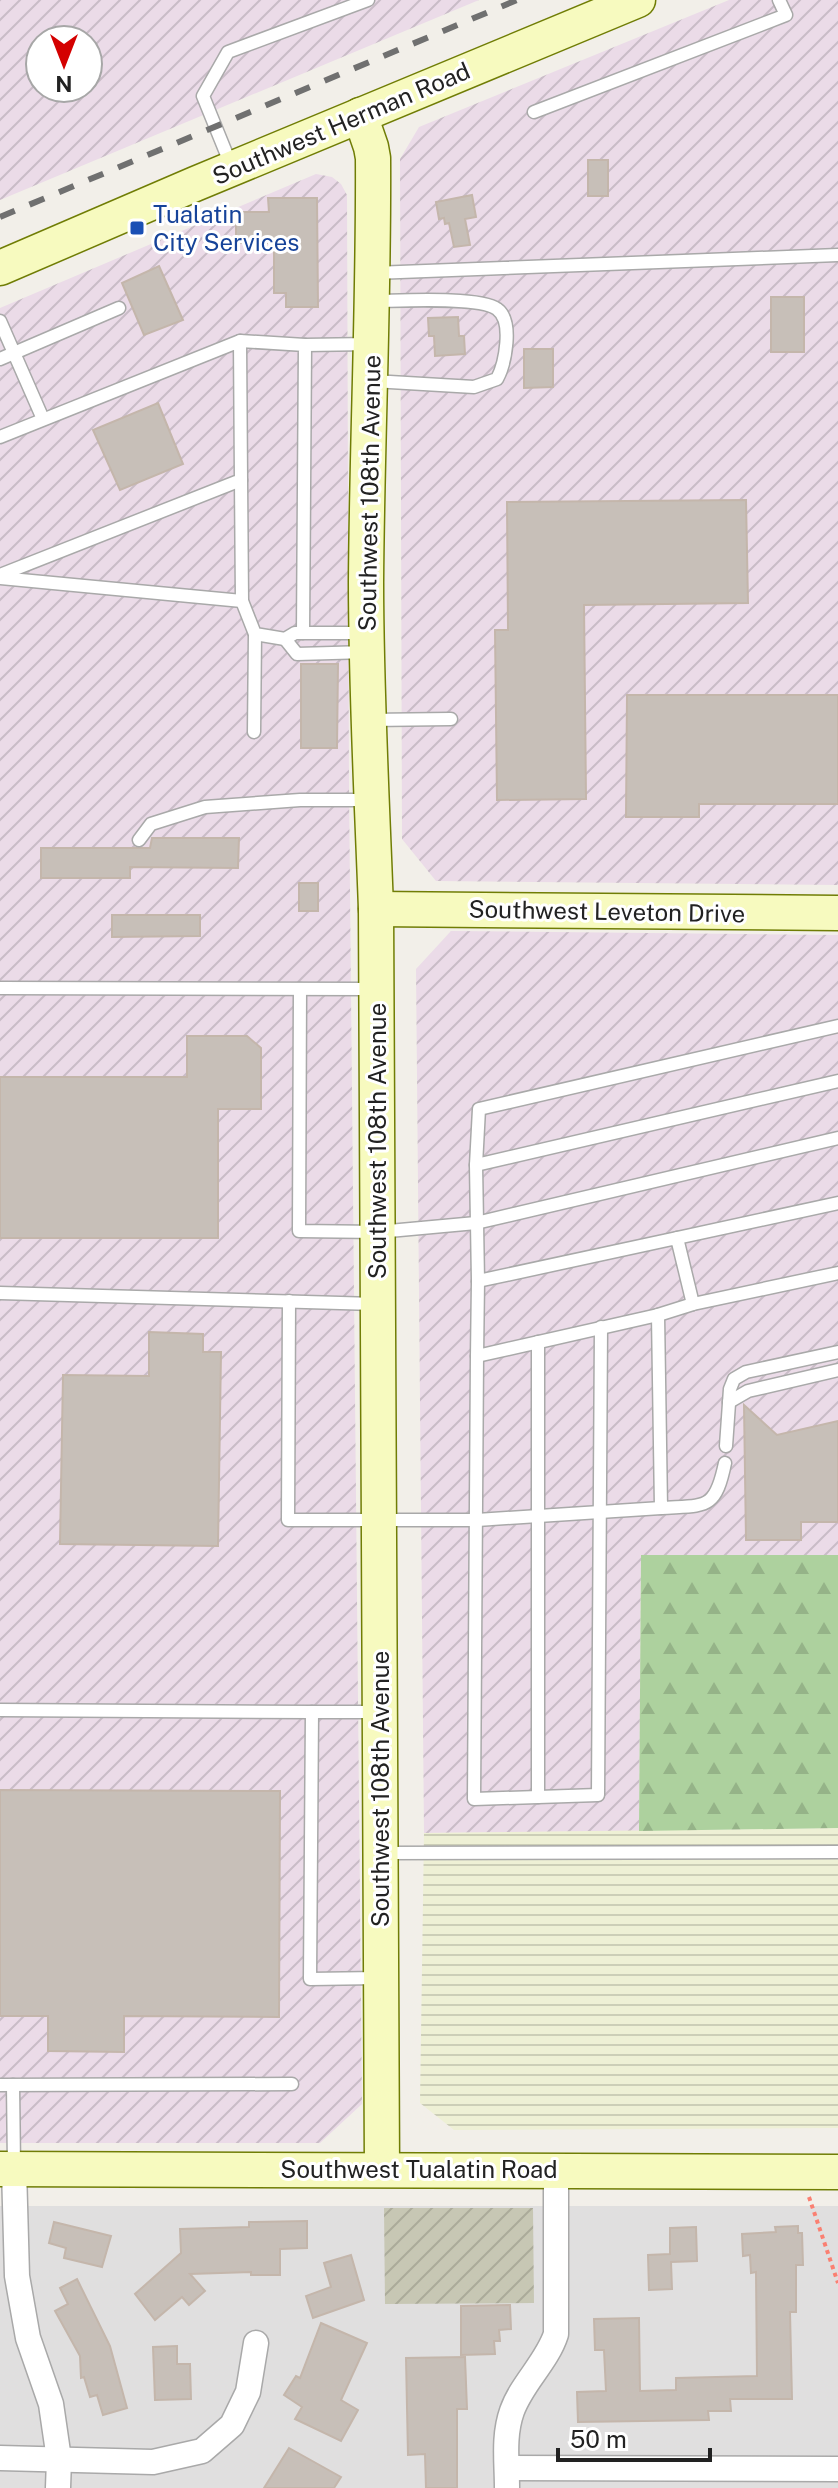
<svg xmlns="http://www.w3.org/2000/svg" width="838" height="2488" viewBox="0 0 838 2488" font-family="'Public Sans',sans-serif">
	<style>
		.residential { fill: #e0dfdf }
		.industrial { fill: url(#industrial-furrows); fill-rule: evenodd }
		.construction { fill: url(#construction-furrows) }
		.farmland { fill: url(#farmland-rules) }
		.forest { fill: url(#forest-firs) }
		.building { fill: #c7bfb8; stroke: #c4b6ab; stroke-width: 2 }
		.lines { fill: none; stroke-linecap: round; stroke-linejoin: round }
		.lane-casing { stroke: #a9a9a9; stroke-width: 15 }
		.street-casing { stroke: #a9a9a9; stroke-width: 27 }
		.secondary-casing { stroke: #707d05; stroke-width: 37 }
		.path { stroke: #fa8072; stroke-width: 4; stroke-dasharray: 4 4; stroke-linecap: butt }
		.lane { stroke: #fff; stroke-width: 12 }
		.street { stroke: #fff; stroke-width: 24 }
		.secondary { stroke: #f7fabf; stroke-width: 34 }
		.rail { stroke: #707070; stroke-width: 6; stroke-dasharray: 16 16; stroke-linecap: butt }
		.transit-dot { fill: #1a4fb4; stroke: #fff; stroke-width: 3 }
		.labels { text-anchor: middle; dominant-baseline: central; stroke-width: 6; stroke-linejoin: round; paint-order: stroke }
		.street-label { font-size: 24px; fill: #222; stroke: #fff }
		.transit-label { font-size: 24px; fill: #164399; stroke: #fff; text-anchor: start }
	</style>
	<defs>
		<pattern id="industrial-furrows" width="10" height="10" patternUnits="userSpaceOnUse" patternTransform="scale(2)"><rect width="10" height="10" fill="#ebdbe8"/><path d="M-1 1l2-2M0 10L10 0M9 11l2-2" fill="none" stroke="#c9bcc7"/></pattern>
		<pattern id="construction-furrows" width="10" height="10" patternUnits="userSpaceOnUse" patternTransform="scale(2)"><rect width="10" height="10" fill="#c7c7b4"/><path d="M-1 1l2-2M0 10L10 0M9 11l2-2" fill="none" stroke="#abab9a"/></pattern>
		<pattern id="farmland-rules" width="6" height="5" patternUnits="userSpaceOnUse" patternTransform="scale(2)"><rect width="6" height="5" fill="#eef0d5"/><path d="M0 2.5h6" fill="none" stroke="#ccceb7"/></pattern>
		<pattern id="forest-firs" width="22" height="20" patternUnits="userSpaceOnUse" patternTransform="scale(2)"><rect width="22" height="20" fill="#add19e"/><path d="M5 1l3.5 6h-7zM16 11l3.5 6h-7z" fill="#95b388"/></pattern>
	</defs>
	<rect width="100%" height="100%" fill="#f2efe9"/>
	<rect class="residential" x="0" y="2206" width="838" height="282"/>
	<g class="industrial">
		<path d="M0 0H479L0 200ZM40 40H88V88H40Z"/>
		<polygon points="729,0 838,0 838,885 436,881 402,839 400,159 419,127"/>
		<polygon points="316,174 332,177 341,184 347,195 349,789 362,2104 320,2143 0,2143 0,308"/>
		<polygon points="451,931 838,935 838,1555 641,1555 639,1831 424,1833 416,969"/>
	</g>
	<polygon class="construction" points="384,2208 533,2208 534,2303 385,2304"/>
	<polygon class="farmland" points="838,1828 838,2128 454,2130 420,2103 424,1833"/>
	<polygon class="forest" points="641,1555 838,1555 838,1828 639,1831"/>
	<g class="building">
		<rect x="588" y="160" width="20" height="36"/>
		<polygon points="472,195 476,217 465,219 470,245 454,247 449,223 445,224 444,218 439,219 436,202"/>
		<polygon points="268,198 317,198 318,307 286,307 286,293 274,293 274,243 236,243 236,212 269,212"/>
		<polygon points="159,266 183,320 144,335 122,283"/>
		<rect x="771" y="297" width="33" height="55"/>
		<polygon points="458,317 459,336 464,336 465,354 435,356 434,336 429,336 428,318"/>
		<polygon points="524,349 553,349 553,387 524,388"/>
		<polygon points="158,403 183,464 120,490 93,430"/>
		<polygon points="746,500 748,603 584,605 586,799 497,800 495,630 508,630 507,502"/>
		<polygon points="301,664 338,664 337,748 301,748"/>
		<polygon points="627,695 838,695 838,804 699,804 699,817 626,817"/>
		<polygon points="152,838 239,838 238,868 130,867 130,878 41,878 41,848 150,848"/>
		<rect x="299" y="883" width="19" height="28"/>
		<polygon points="112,915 200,915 200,936 112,937"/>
		<polygon points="187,1036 247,1036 261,1048 261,1109 218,1109 218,1238 0,1238 0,1077 187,1077"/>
		<polygon points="149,1332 203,1334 203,1352 221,1352 218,1546 60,1544 63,1375 149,1376"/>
		<polygon points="744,1405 777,1435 838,1421 838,1522 801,1522 801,1540 746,1540"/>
		<polygon points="0,1790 280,1791 279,2017 124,2016 124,2052 48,2051 48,2016 0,2016"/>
		<polygon points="307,2221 307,2248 280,2249 280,2275 251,2275 251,2272 190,2274 205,2291 189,2305 182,2297 155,2320 135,2294 181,2253 180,2229 249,2227 249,2222"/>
		<polygon points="54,2222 111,2236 102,2267 64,2258 66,2248 49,2243"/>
		<polygon points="798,2226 798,2233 802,2233 803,2265 796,2265 796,2312 790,2312 792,2399 730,2399 731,2411 708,2411 709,2420 578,2422 577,2392 606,2391 604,2350 595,2350 594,2319 639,2318 640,2391 676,2390 676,2378 757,2376 756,2272 751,2273 750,2255 743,2256 742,2234 776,2232 775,2227"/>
		<polygon points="696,2227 697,2261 671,2262 672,2289 649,2290 648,2255 670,2254 670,2228"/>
		<polygon points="351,2255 364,2300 313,2318 306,2296 331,2287 324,2263"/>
		<polygon points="77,2279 110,2346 127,2408 103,2415 97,2395 90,2397 84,2377 81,2378 80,2356 55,2311 68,2304 60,2288"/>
		<polygon points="510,2305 511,2329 499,2330 500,2341 494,2341 495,2354 461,2355 461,2306"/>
		<polygon points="321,2323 367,2343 341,2400 358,2410 341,2441 295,2419 302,2407 284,2395 296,2376 300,2378"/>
		<polygon points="177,2346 177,2364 190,2364 191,2399 155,2400 153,2347"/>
		<polygon points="465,2357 467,2409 457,2409 457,2488 426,2488 425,2454 408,2455 406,2358"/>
		<polygon points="289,2448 341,2477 334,2488 264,2488"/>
	</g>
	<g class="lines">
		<defs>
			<g id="lane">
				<polyline points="534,112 786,15 779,0"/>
				<polyline points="231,165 203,96 228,52 368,0"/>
				<polyline points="374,273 838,255"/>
				<polyline points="0,321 43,419"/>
				<polyline points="240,341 305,345 303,633"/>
				<polyline points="305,345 370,344"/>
				<polyline points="0,359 119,308"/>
				<path d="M373 381 474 387 497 379C505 364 514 321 497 309 480 296 396 301 373 301"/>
				<polyline points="0,437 240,341 241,480 0,575"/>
				<polyline points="241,480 242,601 255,634 285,639 295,633 364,633"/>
				<polyline points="0,578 242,601"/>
				<polyline points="285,639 297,654 367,652"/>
				<polyline points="370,720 451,719"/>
				<polyline points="254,732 255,634"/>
				<polyline points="139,840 151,824 205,807 300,800 369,800"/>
				<polyline points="0,988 373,989"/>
				<polyline points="300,989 299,1231 378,1232 476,1223 838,1138"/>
				<polyline points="476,1165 479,1109 838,1026"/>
				<polyline points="677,1238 838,1203"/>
				<polyline points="478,1281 477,1356 658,1315"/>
				<polyline points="0,1293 375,1304"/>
				<polyline points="289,1301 288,1520 477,1520 661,1508"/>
				<polyline points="693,1304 677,1238 478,1281 476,1165 838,1081"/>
				<polyline points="477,1356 474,1799 598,1795 601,1327"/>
				<polyline points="729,1402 748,1391 838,1370"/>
				<polyline points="726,1446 730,1389 734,1379 746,1372 838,1352"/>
				<path d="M725 1463C715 1511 706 1505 661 1508L658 1315 693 1304 838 1273"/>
				<polyline points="0,1710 312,1712"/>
				<polyline points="538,1797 538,1342"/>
				<polyline points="381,1853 838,1852"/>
				<polyline points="378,1978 310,1979 312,1712 378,1712"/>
				<polyline points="0,2085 292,2084"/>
				<polyline points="13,2085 14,2166"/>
			</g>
			<g id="street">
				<polyline points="14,2169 17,2276 28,2338 51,2404 59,2459 58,2488"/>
				<polyline points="0,2458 153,2462 202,2451 232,2425 248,2392 256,2343"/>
				<polyline points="507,2468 838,2469"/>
				<path d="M507 2488C507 2463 503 2436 512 2411 522 2383 547 2362 556 2334V2170"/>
			</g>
			<g id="secondary">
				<path d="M360 115 371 147 373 158C374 299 367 440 366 582 366 691 372 800 376 909L382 2169"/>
				<polyline points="0,268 195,184 638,0"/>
				<polyline points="376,909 838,913"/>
				<polyline points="0,2169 838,2172"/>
			</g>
		</defs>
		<use href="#lane" class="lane-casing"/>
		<use href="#street" class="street-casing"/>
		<use href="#secondary" class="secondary-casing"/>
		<polyline class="path" points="809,2197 838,2283"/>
		<use href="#lane" class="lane"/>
		<use href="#street" class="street"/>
		<use href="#secondary" class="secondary"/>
		<polyline class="rail" points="0,217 517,0"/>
	</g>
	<rect class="transit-dot" x="129" y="220" width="16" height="16" rx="4"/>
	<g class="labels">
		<g class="street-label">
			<text transform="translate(341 123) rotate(-23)">Southwest Herman Road</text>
			<text transform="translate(369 493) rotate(-89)">Southwest 108th Avenue</text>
			<text transform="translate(607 911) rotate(1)">Southwest Leveton Drive</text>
			<text transform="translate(377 1141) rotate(-90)">Southwest 108th Avenue</text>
			<text transform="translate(380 1789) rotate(-90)">Southwest 108th Avenue</text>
			<text x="419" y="2169">Southwest Tualatin Road</text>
		</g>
		<g class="transit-label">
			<text x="153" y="214">Tualatin<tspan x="153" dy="28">City Services</tspan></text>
		</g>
	</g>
	<g transform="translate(64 64) rotate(180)"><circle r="38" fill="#ffffff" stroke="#a7a7a7" stroke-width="2"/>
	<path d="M0-6L14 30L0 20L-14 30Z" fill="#d40000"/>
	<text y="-12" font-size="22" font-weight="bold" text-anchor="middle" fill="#222222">N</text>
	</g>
	<path d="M558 2448v12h152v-12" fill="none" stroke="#222222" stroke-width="4"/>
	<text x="570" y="2448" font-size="24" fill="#222222" stroke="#ffffff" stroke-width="6" paint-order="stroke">50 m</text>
</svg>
